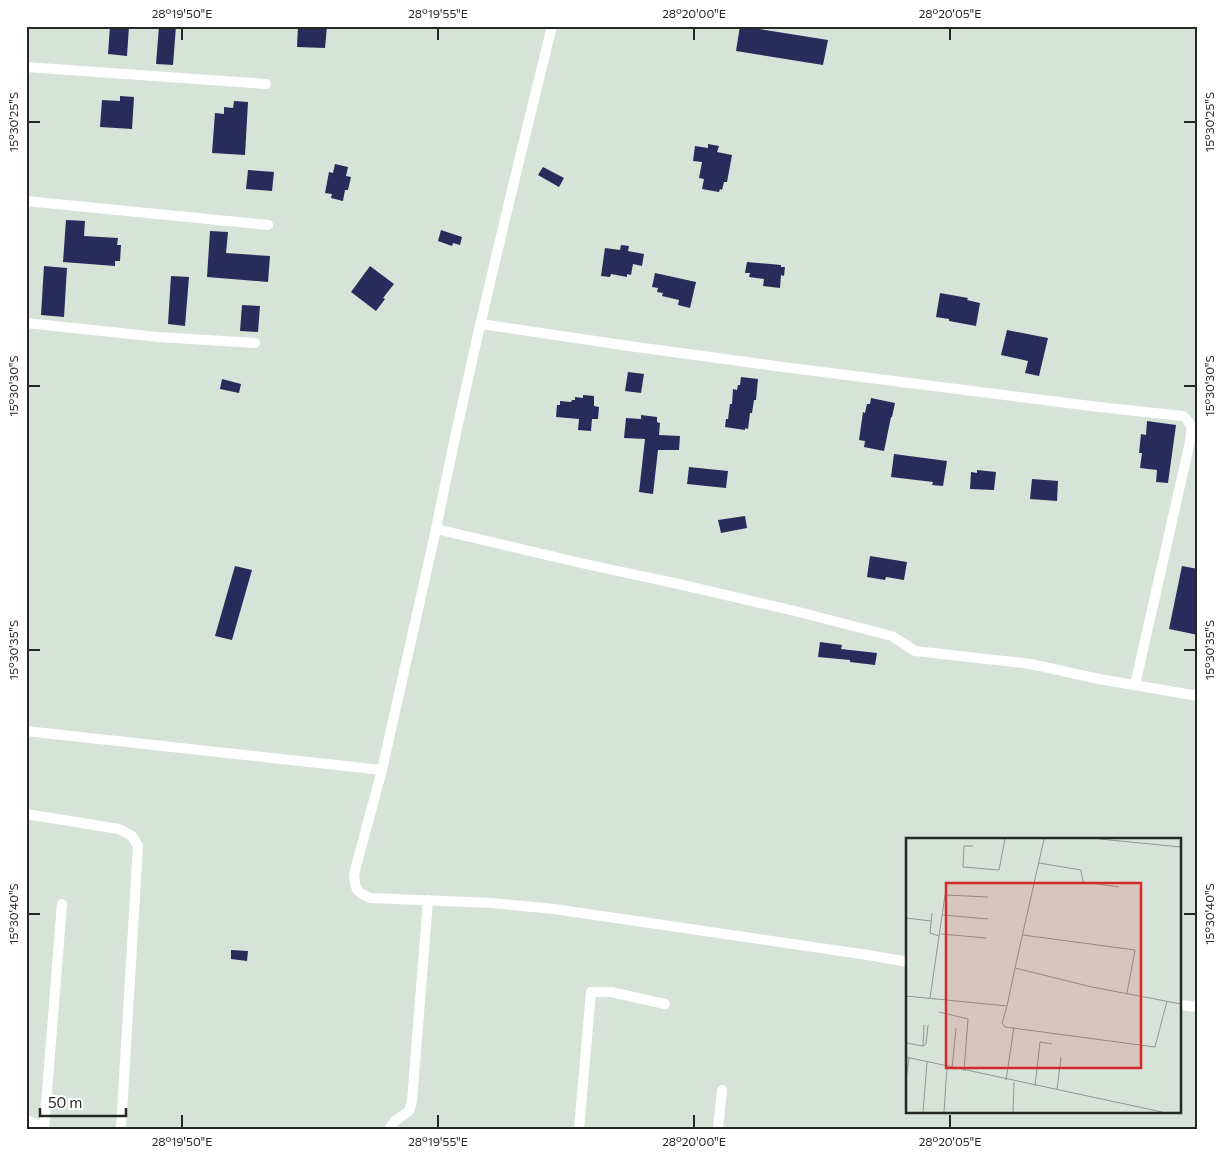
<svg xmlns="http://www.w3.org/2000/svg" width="1224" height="1155" viewBox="0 0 1224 1155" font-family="Commissioner,sans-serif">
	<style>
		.building { fill: #292b5a }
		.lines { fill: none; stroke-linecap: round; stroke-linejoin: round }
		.street { stroke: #fff; stroke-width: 10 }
		.ticks { fill: none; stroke: #242925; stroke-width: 2 }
		.inset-road { fill: none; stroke: #8f9890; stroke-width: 1 }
		.view { fill: #d62828; fill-opacity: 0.15; stroke: #d62828; stroke-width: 2.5 }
		.inset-edge { fill: none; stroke: #242925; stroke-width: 2.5 }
		.neatline { fill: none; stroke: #242925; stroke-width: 2 }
		.ticks-label { font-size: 12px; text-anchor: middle; fill: #242925 }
	</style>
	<rect width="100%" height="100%" fill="#d7e2d8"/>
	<g class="building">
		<polygon points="110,26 129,26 127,56 108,54"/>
		<polygon points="159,26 176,26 173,65 156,64"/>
		<polygon points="298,26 327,26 325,48 297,47"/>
		<polygon points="740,26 828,40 823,65 736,51"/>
		<polygon points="120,96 134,97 132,129 100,127 102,100 120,101"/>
		<polygon points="234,101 248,102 245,155 212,153 215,113 224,114 224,107 233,108"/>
		<polygon points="708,144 719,146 717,152 732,155 727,182 724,182 722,190 720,189 719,192 702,189 704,179 699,178 702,162 693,161 695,146 708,148"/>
		<polygon points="335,164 348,167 346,176 351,177 348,190 345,190 343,201 331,198 332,194 325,193 329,172 333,173"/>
		<polygon points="543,167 564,178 559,187 538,175"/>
		<polygon points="248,170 274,172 272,191 246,189"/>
		<polygon points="66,220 85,221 84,236 118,238 117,245 121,245 120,261 115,261 115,266 63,262"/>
		<polygon points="441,230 462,237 460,245 453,243 452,246 438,241"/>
		<polygon points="210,231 228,232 226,253 270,256 268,282 207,277"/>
		<polygon points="621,245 629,246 628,251 644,254 642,266 633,264 631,275 627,274 627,277 611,274 610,277 601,276 605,248 620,250"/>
		<polygon points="747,262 781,265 781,267 785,267 784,276 781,275 780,288 763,286 764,279 749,277 750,273 745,273"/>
		<polygon points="44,266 67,268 64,317 41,315"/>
		<polygon points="370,266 394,284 383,298 385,299 376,311 351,292"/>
		<polygon points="655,273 696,282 690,308 678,305 679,300 662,296 663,293 657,292 658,288 652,287"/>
		<polygon points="171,276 189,277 185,326 168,324"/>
		<polygon points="940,293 968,298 967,300 980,303 976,326 949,321 949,319 936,317"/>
		<polygon points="242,305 260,306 258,332 240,331"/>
		<polygon points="1007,330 1048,338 1039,376 1025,373 1028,361 1001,355"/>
		<polygon points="628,372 644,374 641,393 625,391"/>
		<polygon points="741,377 758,379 756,400 754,400 752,413 750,413 748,429 745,428 745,430 725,427 726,419 728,419 730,404 732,404 733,389 737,390 738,385 740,385"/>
		<polygon points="222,379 241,384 239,393 220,389"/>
		<polygon points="583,395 594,396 594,406 599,407 598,419 592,419 591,431 578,430 579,419 556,417 557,405 560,405 560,401 571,402 572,400 575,400 575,397 583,398"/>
		<polygon points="871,398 895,403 892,417 891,417 884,451 864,447 865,441 859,440 863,412 865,413 867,404 870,404"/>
		<polygon points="641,415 657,417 657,422 660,423 659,435 680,436 679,450 658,450 653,494 639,492 645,439 624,438 626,418 641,419"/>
		<polygon points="1147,421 1176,425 1168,483 1156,482 1157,470 1140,468 1142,453 1139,453 1141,434 1146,435"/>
		<polygon points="894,454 947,461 943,486 932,485 933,482 891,477"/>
		<polygon points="689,467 728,471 726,488 687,484"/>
		<polygon points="977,470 996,472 994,490 970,489 971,472 977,473"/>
		<polygon points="1032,479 1058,481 1057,501 1030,499"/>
		<polygon points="745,516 747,528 721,533 718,520"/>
		<polygon points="870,556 907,562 904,580 886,577 885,580 867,577"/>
		<polygon points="235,566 252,570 232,640 215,636"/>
		<polygon points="1182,566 1198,569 1198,635 1169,629"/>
		<polygon points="820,642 842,645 841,649 877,653 875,665 850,662 850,660 818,657"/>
		<polygon points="231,950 248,951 247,961 231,959"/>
	</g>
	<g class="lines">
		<g class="street">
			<path d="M552 26C511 193 470 360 436 529L585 564 674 583 795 611 892 636 915 651 1031 664 1099 679 1198 696"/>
			<polyline points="26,67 266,84"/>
			<polyline points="26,201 268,225"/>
			<polyline points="26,323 158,337 255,343"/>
			<path d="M481 324 629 346 783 367 1099 407 1183 416C1195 426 1191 432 1189 446L1135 685"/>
			<path d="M26 731 382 770 354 874C355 889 356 893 371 898L491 903 554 909 868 955 908 962"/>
			<polyline points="382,770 436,529"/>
			<polyline points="26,814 119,829 132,836 138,846 121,1129"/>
			<polyline points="1180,1005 1198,1007"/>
			<polyline points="26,1120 44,1127"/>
			<polyline points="44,1129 62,904"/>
			<polyline points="389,1129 395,1121 409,1111 412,1101 428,900"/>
			<polyline points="579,1129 591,992 611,992 665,1004"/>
			<polyline points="718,1129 722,1090"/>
		</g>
	</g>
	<path class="ticks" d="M182 28V40M438 28V40M694 28V40M950 28V40M28 122H40M1184 122H1196M28 386H40M1184 386H1196M28 650H40M1184 650H1196M28 914H40M1184 914H1196M182 1115V1128M438 1115V1128M694 1115V1128M950 1115V1128"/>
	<g transform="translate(906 838)">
		<rect width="275" height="275" fill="#d7e2d8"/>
		<path class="inset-road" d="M138 1 109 130 186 149 275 166M194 1 275 9M67 8H58L57 29 93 32 99 1M133 25 175 32 177 44 213 49M26 75 24 95 33 98M37 77 82 81M0 80 25 83M35 96 80 100M117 97 229 112 221 155M0 158 101 168 96 185 99 189 249 209 261 163M24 160 39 57 82 59M101 168 109 130M33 174 62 181 58 233M18 187 17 208 20 206 22 187M0 205 17 208M0 219 256 274M46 230 50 190M0 241 3 220M100 242 108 189M129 248 134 204 146 206M151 252 155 219M17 274 21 224M38 274 41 229M107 274 108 244"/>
		<path class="view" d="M40 45H235V230H40Z"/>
		<rect width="275" height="275" class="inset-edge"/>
	</g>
	<rect width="1224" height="1155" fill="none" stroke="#ffffff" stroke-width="55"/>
	<path d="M40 1108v8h86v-8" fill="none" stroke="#242925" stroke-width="2.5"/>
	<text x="48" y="1108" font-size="15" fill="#242925" stroke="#ffffff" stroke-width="4" paint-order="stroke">50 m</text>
	<rect x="28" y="28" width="1168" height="1100" class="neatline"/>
	<g class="ticks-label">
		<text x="182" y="18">28°19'50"E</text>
		<text x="438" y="18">28°19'55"E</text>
		<text x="694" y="18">28°20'00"E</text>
		<text x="950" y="18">28°20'05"E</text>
		<text transform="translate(14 122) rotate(-90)" y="4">15°30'25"S</text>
		<text transform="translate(1210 122) rotate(-90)" y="4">15°30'25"S</text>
		<text transform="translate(14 386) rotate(-90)" y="4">15°30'30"S</text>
		<text transform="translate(1210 386) rotate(-90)" y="4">15°30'30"S</text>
		<text transform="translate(14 650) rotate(-90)" y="4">15°30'35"S</text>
		<text transform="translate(1210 650) rotate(-90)" y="4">15°30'35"S</text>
		<text transform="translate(14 914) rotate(-90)" y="4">15°30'40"S</text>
		<text transform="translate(1210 914) rotate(-90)" y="4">15°30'40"S</text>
		<text x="182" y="1146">28°19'50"E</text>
		<text x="438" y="1146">28°19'55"E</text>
		<text x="694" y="1146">28°20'00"E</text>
		<text x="950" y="1146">28°20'05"E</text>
	</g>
</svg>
